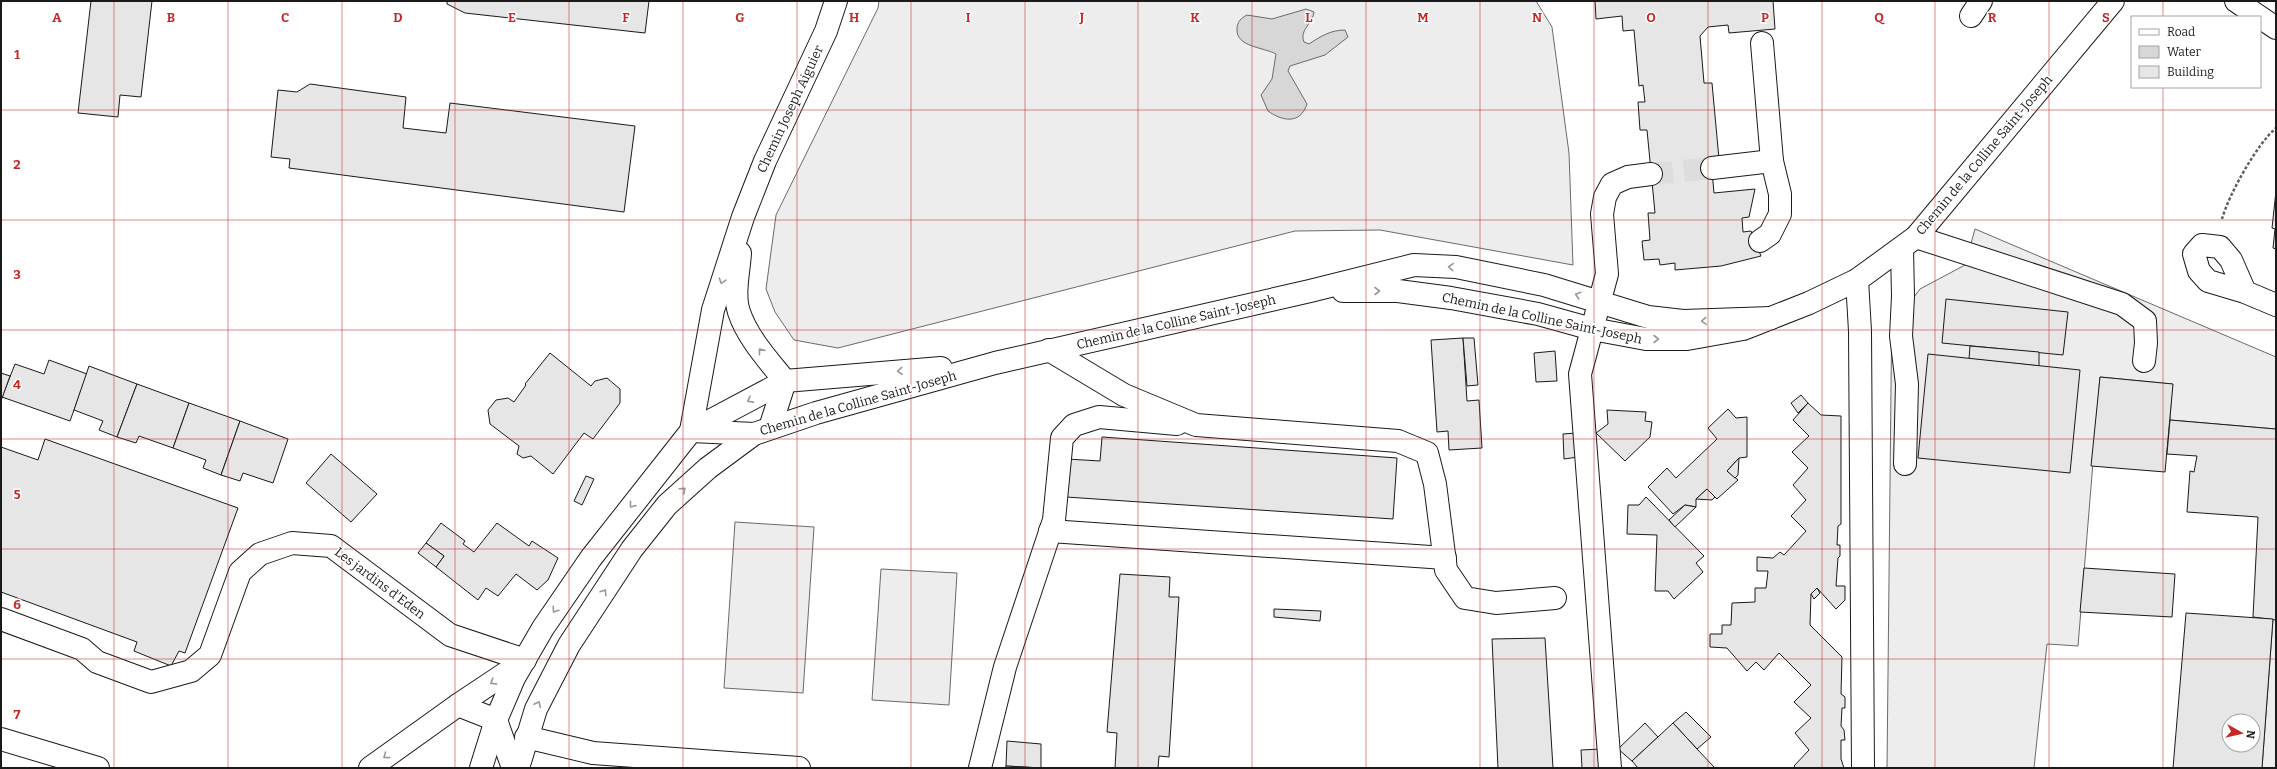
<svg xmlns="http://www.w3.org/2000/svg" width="2277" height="769" viewBox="0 0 2277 769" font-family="Bitter,serif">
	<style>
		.built { fill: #ededed; stroke: #6a6a6a }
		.water { fill: #d7d7d7; stroke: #6a6a6a }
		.building { fill: #e6e6e6; stroke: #1a1a1a; fill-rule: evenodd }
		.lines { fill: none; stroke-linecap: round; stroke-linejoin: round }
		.minor-tunnel { stroke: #ddd; stroke-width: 22; stroke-dasharray: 22 11; stroke-linecap: butt }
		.minor-casing { stroke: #1a1a1a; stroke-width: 24 }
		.path { stroke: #5f5f5f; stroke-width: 2.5; stroke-dasharray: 3 2; stroke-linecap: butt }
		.minor { stroke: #fff; stroke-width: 22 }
		.oneway { stroke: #989898 }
		.grid { fill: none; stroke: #c62828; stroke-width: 1; stroke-opacity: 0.55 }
		.labels { text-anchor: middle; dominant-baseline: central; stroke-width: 3; stroke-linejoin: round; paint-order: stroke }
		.street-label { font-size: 13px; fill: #1a1a1a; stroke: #fff }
		.grid-label { font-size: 13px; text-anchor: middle; font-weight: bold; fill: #c62828; stroke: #fff; stroke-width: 3; stroke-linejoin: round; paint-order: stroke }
	</style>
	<rect width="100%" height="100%" fill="#fff"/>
	<g class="built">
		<polygon points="879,1 1536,1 1552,27 1569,153 1573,265 1380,230 1295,231 838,348 794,340 775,312 766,289 776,215 878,8"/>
		<polygon points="1975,229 2276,357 2276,429 2170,420 2172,384 2100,377 2078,646 2047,644 2034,768 1887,768 1892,295 1914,297 1920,289 1965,265"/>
		<polygon points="735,522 814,527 803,693 724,688"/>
		<polygon points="881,569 957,573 949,705 872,700"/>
		<polygon points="2273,619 2276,620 2276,768 2262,768"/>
	</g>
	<path class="water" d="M1306 9 1314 12C1313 23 1299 30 1304 42L1309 44C1321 36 1331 30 1345 30L1348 37 1325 55 1290 66 1288 71 1307 104C1300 125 1282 121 1268 111L1261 95 1272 79 1276 54C1263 47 1236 47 1237 29 1237 22 1241 18 1247 15L1272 19Z"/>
	<g class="building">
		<polygon points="91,1 152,1 141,97 120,95 118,117 78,113"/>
		<polygon points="447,1 649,1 645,33 465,13 447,4"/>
		<polygon points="1595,1 1773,1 1775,29 1729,33 1728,25 1708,27 1700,36 1704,83 1712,83 1719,159 1711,160 1714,193 1755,189 1749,217 1742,218 1743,232 1751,231 1761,256 1721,266 1675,270 1675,263 1660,265 1659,259 1644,260 1642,241 1650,240 1648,213 1655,213 1647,130 1640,130 1638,102 1645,102 1643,85 1639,86 1634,30 1623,31 1622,16 1596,19"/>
		<polygon points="310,84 406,97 403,128 446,133 450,103 635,126 624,212 289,168 290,159 271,157 278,90 297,92"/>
		<polygon points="2276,191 2276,249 2273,248 2275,229 2272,228"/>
		<polygon points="1946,299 2068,312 2063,355 1942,343"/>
		<polygon points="1463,338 1467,401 1479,400 1482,448 1449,450 1448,431 1437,432 1431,340"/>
		<polygon points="1463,338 1474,338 1478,385 1467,386"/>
		<polygon points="1970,346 2039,352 2039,366 1969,359"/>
		<polygon points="1555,351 1557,381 1536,382 1534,353"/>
		<polygon points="550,353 591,386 595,381 607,378 620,389 620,403 593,439 584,433 553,474 531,456 523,458 517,454 519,446 490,424 488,410 496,400 508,398 514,402 526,385 525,384"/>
		<polygon points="1928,354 2080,370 2070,473 1918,458"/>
		<polygon points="49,360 87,374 70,421 2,397 15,364 44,374"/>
		<polygon points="89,366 137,384 117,437 99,430 103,421 74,410"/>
		<polygon points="1,373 10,376 1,401"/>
		<polygon points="2100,377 2173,384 2165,472 2091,466"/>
		<polygon points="137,384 189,403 173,448 139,436 136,443 117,437"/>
		<polygon points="1801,395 1808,403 1798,413 1791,403"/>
		<polygon points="189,403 240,421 221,475 203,468 206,460 173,448"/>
		<polygon points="1808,403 1821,415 1841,416 1841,524 1838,526 1837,545 1840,545 1840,556 1838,558 1836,586 1845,586 1845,600 1836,609 1817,588 1811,594 1810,625 1842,657 1841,694 1845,697 1845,708 1842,708 1841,726 1844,730 1845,740 1841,740 1841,759 1844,768 1796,768 1794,766 1809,750 1795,733 1811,718 1794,702 1811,685 1779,653 1764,670 1756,662 1747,671 1727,648 1710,647 1710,634 1722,634 1722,625 1731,625 1732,603 1755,602 1755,588 1766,588 1768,571 1757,571 1757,557 1773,558 1780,552 1784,555 1806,531 1791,516 1806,500 1793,485 1808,468 1792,452 1809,436 1793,420"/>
		<polygon points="1728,409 1736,418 1747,417 1747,457 1739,458 1727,471 1738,480 1717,499 1707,489 1696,499 1696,507 1685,505 1673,514 1648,487 1667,468 1676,478 1717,439 1708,428"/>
		<polygon points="1607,410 1646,412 1645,421 1652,422 1650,437 1625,461 1596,433 1608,424"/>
		<polygon points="2170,420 2276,429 2276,620 2253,617 2258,517 2187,512 2190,471 2194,472 2197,456 2167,454"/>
		<polygon points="240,421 288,439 273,483 243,473 240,481 221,475"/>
		<polygon points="1576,433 1578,457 1564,459 1563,434"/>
		<polygon points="1102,437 1397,458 1393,519 1066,497 1067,459 1100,461"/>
		<polygon points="45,439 238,508 185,653 179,651 171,666 134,651 137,642 1,592 1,447 38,460"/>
		<polygon points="331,454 377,494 351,522 306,483"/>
		<polygon points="1739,458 1738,475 1735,478 1727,471"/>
		<polygon points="586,476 594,479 582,505 574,501"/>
		<polygon points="1707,489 1715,497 1712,500 1696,499"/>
		<polygon points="1646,497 1704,556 1696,563 1703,572 1674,599 1668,591 1655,591 1657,535 1627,534 1628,505 1639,505"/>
		<polygon points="1685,505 1696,507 1675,527 1669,520"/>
		<polygon points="441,523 465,541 463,544 474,552 497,523 529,546 532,541 558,558 548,580 537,590 516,574 498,596 486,588 478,600 436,567 444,556 426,543"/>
		<polygon points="426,543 444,556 436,567 418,553"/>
		<polygon points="2084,568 2175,574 2172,617 2080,612"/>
		<polygon points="1120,574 1170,577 1169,597 1179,597 1169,757 1159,756 1158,768 1115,768 1117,733 1107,732"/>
		<polygon points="1817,588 1820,593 1814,599 1811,594"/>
		<polygon points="1274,609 1321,611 1320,621 1274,617"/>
		<path d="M2186 613 2273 619 2262 768H2173ZM2229 721H2253V745H2229Z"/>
		<polygon points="1545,638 1553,768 1498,768 1492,639"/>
		<polygon points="1686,712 1711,737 1697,749 1673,723"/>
		<polygon points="1645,723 1658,737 1632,761 1618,749"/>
		<polygon points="1673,723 1697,749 1715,768 1638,768 1632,761"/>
		<polygon points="1007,741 1041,744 1041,768 1006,766"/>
		<polygon points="1601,749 1602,768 1582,768 1581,750"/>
		<polygon points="1006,766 1041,768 1044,768 1005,768"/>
	</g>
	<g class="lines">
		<polyline class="minor-tunnel" points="1651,174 1712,168"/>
		<defs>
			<g id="minor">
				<polyline points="2236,1 2276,28"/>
				<polyline points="1971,16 1981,1"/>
				<polyline points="1712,168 1772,161"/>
				<polyline points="1916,237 2122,304 2145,321 2146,343 2144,361"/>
				<polyline points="1760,241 1770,234 1780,214 1780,194 1772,161 1762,43"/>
				<polyline points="1902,248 1903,296 1901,336 1907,384 1905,464"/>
				<path d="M740 253C739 271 733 294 739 312 747 337 769 361 785 381"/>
				<polyline points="1857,280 1860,331 1863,768"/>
				<polyline points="1343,291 1398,291 1451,298 1538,314 1592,329 1646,339 1687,339 1743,329 1771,318 1809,303 1857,280 1916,237 2113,1"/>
				<polyline points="2245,292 2231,260 2220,247 2202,245 2194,254 2199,271 2208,281 2245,292 2276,305"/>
				<polyline points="1049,350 1124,395 1196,425 1398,441 1427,453 1435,484 1446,570 1465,598 1496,603 1555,598"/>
				<polyline points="770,428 785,381"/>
				<polyline points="691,431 713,310 743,217 765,161 826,31 836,1"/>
				<polyline points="692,431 754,434"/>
				<polyline points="1050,531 1445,558"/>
				<polyline points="1,619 82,649 97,662 151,682 191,671 210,655 240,572 260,554 292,543 331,546 450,635 525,660"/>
				<polyline points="458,705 496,720 513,768"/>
				<polyline points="526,737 593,753 799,768"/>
				<polyline points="1,739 98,768"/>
				<polyline points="370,768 458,705 521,663"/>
				<polyline points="481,768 496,720 514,678 543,628 591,558 691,431 785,381 941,368"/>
				<polyline points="518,768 536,709 569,645 632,549 667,505 708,468 754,434 816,413 995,363 1310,291 1414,265 1456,267 1544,285 1648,317 1683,321 1771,318"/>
				<polyline points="980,768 1005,667 1054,520 1062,438 1074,425 1099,417 1177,424"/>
				<polyline points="1610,768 1580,374 1607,274 1602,214 1605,197 1612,184 1628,177 1651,174"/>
			</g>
		</defs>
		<use href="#minor" class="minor-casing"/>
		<path class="path" d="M2222 219C2229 194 2257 144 2276 128"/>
		<use href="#minor" class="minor"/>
	</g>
	<defs><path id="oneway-chevron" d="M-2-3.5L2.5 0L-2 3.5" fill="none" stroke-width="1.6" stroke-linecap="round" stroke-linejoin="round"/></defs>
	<g class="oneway">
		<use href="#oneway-chevron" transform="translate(1451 267) rotate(-175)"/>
		<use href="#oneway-chevron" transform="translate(722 281) rotate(108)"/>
		<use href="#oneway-chevron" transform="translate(1377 291)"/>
		<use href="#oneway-chevron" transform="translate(1578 295) rotate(-163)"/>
		<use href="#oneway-chevron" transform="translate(1704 321) rotate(177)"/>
		<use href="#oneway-chevron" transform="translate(1656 339)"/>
		<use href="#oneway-chevron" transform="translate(761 351) rotate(-128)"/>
		<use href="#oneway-chevron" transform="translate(900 371) rotate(175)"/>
		<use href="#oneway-chevron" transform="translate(750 400) rotate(152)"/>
		<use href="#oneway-chevron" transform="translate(683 490) rotate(-42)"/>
		<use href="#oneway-chevron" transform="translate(632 505) rotate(128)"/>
		<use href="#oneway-chevron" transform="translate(604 592) rotate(-57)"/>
		<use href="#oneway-chevron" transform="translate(555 610) rotate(124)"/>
		<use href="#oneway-chevron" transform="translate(493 682) rotate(147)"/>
		<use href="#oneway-chevron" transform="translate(538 704) rotate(-63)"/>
		<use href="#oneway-chevron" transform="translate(386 756) rotate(144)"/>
	</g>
	<path class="grid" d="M114 1V768M228 1V768M342 1V768M455 1V768M569 1V768M683 1V768M797 1V768M911 1V768M1025 1V768M1138 1V768M1252 1V768M1366 1V768M1480 1V768M1594 1V768M1708 1V768M1822 1V768M1935 1V768M2049 1V768M2163 1V17M2163 87V768M1 110H2276M1 220H2276M1 330H2276M1 439H2276M1 549H2276M1 659H2276"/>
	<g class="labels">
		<g class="street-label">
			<text transform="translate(790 109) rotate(-65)">Chemin Joseph Aiguier</text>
			<text transform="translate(1984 155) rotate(-50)">Chemin de la Colline Saint-Joseph</text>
			<text transform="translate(1542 318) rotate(12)">Chemin de la Colline Saint-Joseph</text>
			<text transform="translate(1176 322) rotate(-13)">Chemin de la Colline Saint-Joseph</text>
			<text transform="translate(858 403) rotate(-16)">Chemin de la Colline Saint-Joseph</text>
			<text transform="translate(380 583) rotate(37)">Les jardins d'Eden</text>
		</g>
	</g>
	<g class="grid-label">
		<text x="57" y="22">A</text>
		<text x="171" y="22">B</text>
		<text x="285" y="22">C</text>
		<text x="398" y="22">D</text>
		<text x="512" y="22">E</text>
		<text x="626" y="22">F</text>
		<text x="740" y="22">G</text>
		<text x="854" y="22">H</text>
		<text x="968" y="22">I</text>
		<text x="1082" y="22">J</text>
		<text x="1195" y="22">K</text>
		<text x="1309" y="22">L</text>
		<text x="1423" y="22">M</text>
		<text x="1537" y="22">N</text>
		<text x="1651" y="22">O</text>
		<text x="1765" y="22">P</text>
		<text x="1879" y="22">Q</text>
		<text x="1992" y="22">R</text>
		<text x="2106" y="22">S</text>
		<text x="17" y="59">1</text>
		<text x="17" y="169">2</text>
		<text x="17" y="279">3</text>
		<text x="17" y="389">4</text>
		<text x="17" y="499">5</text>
		<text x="17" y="609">6</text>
		<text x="17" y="719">7</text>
	</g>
	<rect width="2277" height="769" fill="none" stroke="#1a1a1a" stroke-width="4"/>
	<rect x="2131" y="16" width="130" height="72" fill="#ffffff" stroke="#a3a3a3"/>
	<rect x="2139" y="29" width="20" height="6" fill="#ffffff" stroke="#a3a3a3"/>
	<text x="2167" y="36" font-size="12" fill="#1a1a1a">Road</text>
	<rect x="2139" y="46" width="20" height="12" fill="#d7d7d7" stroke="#a3a3a3"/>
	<text x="2167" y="56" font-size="12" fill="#1a1a1a">Water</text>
	<rect x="2139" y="66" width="20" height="12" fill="#e6e6e6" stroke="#a3a3a3"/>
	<text x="2167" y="76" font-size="12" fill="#1a1a1a">Building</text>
	<g transform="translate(2241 733) rotate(98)"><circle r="19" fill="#ffffff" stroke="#a3a3a3"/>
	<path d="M0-3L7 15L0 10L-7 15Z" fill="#c62828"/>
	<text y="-6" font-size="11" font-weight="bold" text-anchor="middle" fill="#1a1a1a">N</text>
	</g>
</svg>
